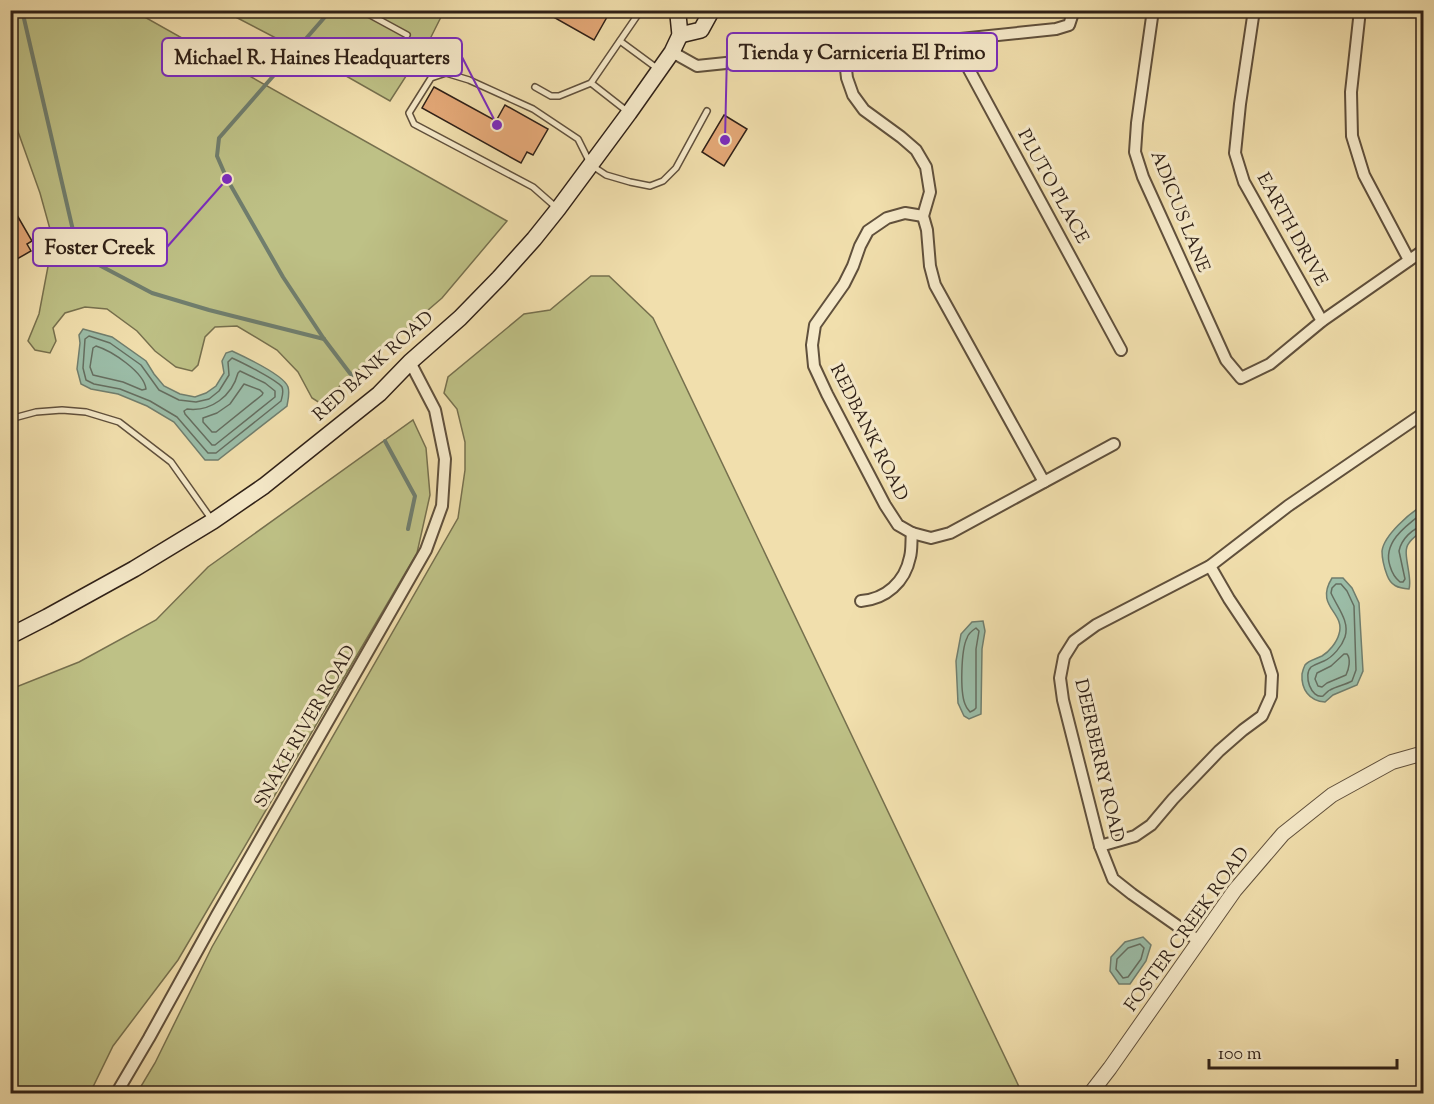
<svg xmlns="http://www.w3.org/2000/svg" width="1434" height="1104" viewBox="0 0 1434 1104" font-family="'Sorts Mill Goudy',serif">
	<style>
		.green { fill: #bec186; stroke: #76704e; stroke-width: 1.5 }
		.water { fill: #9bbda8; stroke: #707e6e; stroke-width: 1.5 }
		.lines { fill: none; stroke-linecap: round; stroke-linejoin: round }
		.shore { stroke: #656e60; stroke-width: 1.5 }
		.stream { stroke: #707e6e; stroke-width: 4 }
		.building { fill: #e4a877; stroke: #2f2017; stroke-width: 1.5 }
		.service-casing { stroke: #60503c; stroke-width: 8 }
		.minor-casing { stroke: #60503c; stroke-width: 14 }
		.tertiary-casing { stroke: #60503c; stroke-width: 16 }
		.secondary-casing { stroke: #2f2017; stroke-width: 18 }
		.service { stroke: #f6eaca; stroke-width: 5 }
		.minor { stroke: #f6eaca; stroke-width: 10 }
		.tertiary { stroke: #f6eaca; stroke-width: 14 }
		.secondary { stroke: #f6eaca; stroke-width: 15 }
		.labels { text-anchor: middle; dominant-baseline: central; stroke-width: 6; stroke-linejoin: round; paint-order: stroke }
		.street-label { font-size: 18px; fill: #2f2017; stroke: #f6eaca }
		.leader { fill: none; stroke: #7b2cbf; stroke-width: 2 }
		.callout-dot { fill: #7b2cbf; stroke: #f6eaca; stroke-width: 2 }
		.callout { fill: #f6eaca; stroke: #7b2cbf; stroke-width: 2 }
		.callout-label { font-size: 20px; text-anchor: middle; font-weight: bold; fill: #2f2017 }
	</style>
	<rect width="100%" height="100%" fill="#f1dfad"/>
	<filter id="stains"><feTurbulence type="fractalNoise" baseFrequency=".00333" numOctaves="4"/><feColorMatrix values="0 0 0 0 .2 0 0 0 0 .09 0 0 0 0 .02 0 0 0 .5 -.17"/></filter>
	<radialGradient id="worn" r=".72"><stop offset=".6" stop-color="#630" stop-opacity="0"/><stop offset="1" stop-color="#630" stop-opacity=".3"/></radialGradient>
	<g class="green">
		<polygon points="11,10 134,11 507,221 442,298 320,403 312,398 298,372 277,350 237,326 215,327 205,337 198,365 192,371 176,367 155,351 137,331 107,309 85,307 65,313 53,328 56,341 50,353 35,350 28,341 39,314 53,240 40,193 11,112"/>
		<polygon points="224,11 444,11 430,39 390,101 318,60"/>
		<polygon points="591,276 609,276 653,318 1022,1093 137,1093 155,1063 212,947 458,518 465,470 465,442 457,409 444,393 448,377 524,314 550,310"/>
		<polygon points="413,420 426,448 430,495 417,553 178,960 113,1046 90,1093 11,1093 11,689 79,662 156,620 208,567"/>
	</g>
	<g class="water">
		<path d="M83 329 112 337 146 361 154 374 164 386 180 394 195 397 206 393 216 386 224 373 222 361 226 353 232 351C245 357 284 375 288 387 290 393 288 399 287 406L218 460H205L174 422 147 406 118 394 91 389 81 384 77 369 80 343 79 335Z"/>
		<path d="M1423 505V530C1419 534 1412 538 1409 543 1401 552 1413 576 1409 589 1398 588 1391 586 1387 575 1384 567 1382 560 1382 551 1384 535 1410 513 1423 505Z"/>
		<path d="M1332 578H1343L1352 588 1359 603 1363 671 1357 685 1333 695 1325 702C1309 701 1301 689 1302 674 1303 669 1303 669 1305 665 1309 660 1316 659 1322 656 1329 652 1337 642 1339 634 1346 612 1314 607 1332 578Z"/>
		<polygon points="983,621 985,631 982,649 981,714 969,719 964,716 958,703 956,661 961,634 972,622"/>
		<polygon points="1143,937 1151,945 1146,961 1130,984 1119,984 1110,971 1111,957 1125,942"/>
	</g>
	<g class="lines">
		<g class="shore">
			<path d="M89 336 110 343 141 365 159 390 179 400 196 402 209 399 219 391 229 375 228 362 232 358C241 362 277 380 282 387 284 392 282 397 281 401L216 453H208L177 417 150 401 120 389 94 384 86 380 83 368 85 339Z"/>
			<path d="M96 346C112 351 144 372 146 389L142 390 123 382 93 375 90 367 93 348Z"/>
			<path d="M240 371 265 383 275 391V397L215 445H212L185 414 184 411 187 409C211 412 232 396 238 373Z"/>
			<polygon points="244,384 260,390 263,393 262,395 216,432 212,432 203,422 203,418 217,413 230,404"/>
			<path d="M1424 512C1407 525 1382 542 1390 566 1392 573 1395 578 1400 582H1403L1405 579 1399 551C1401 540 1412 528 1424 526"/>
			<path d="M1336 584H1341L1347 591 1354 606 1356 670 1352 681C1345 685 1337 686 1330 690 1329 690 1324 695 1323 696 1311 699 1303 675 1311 667 1315 664 1320 663 1324 661 1333 657 1342 646 1345 637 1350 621 1337 607 1331 593L1332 588Z"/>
			<path d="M976 628 979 631 976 649V708L974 710 970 712C967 708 967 709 965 704 960 692 961 650 967 638 968 634 973 630 976 628Z"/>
			<path d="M1344 654H1347C1351 659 1349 669 1346 675L1327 683 1322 687 1318 686 1315 679 1317 673 1331 666Z"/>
			<polygon points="1140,944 1144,948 1141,959 1128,977 1123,978 1116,969 1117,959 1128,948"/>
		</g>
		<g class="stream">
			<polyline points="22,10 75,239 99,265 152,293 209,310 324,339"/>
			<polyline points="331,10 219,138 217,156 227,179 283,277 324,339 352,376"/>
			<polyline points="385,441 415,496 408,529"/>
		</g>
	</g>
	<g class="building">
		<polygon points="541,10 611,10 594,40"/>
		<polygon points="434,87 496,121 505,105 548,129 533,155 527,152 521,163 422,108"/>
		<polygon points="724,115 747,129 724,166 702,152"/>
		<polygon points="10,203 32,241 27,244 31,251 17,259 10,247"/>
	</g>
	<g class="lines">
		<defs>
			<g id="service">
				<polyline points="361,10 407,35"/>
				<polyline points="620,41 658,69"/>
				<polyline points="591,83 628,112"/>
				<polyline points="535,87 551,96 559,96 591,83 641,10"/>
				<polyline points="558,209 533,187 414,124 409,113 431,78 446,73 469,80 533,109 578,139 591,165 606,175 630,182 650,186 663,181 676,168 707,111"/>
				<polyline points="10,419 36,412 62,410 86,412 119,422 171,462 212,520"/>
			</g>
			<g id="minor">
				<polyline points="1153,10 1137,123 1135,152 1143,177 1226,360 1241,378 1270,364 1322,321 1424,250"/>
				<polyline points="1254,10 1240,104 1235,153 1244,182 1322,321"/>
				<polyline points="1360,10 1351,92 1352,136 1364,175 1409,260"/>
				<polyline points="953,40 1121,350"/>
				<polyline points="672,52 697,66 1056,29 1069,25 1074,10"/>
				<polyline points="844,52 847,78 853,95 864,110 901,137 916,150 926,167 930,192 923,216 927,230 930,266 935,285 1044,482"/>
				<polyline points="923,216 905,213 887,218 868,231 860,246 853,266 844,284 815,325 812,345 814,366 827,394 885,505 898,525 912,533 931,538 950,533 1114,444"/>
				<path d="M861 601C886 599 905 582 910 557 912 550 911 541 912 533"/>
				<polyline points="1100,846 1135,836 1151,825 1173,799 1219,751 1243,730 1262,716 1271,696 1272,675 1265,653 1229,599 1210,566"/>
				<polyline points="1199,941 1132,894 1113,879 1100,846 1063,700 1060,678 1064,657 1074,641 1096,625 1210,566 1288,506 1424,413"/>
				<polyline points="116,1094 149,1038 217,915 426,550 442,506 445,459 435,410 410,362"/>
			</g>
			<polyline id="tertiary" points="1090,1094 1110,1068 1235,890 1283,834 1332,795 1392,762 1424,753"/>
			<g id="secondary">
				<polyline points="680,35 701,30 712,10"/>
				<polyline points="10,636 47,617 134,569 213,521 264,486 379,394 410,362 460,318 499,278 534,239 558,209 629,113 672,52 680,35 678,15 681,10"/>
			</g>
		</defs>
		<use href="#service" class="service-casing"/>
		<use href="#minor" class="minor-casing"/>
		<use href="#tertiary" class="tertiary-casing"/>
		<use href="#secondary" class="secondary-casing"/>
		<use href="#service" class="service"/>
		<use href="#minor" class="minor"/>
		<use href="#tertiary" class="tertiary"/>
		<use href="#secondary" class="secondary"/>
	</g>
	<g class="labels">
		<g class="street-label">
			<text transform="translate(1052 187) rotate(61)">PLUTO PLACE</text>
			<text transform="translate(1179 212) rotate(68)">ADICUS LANE</text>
			<text transform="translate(1291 230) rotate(61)">EARTH DRIVE</text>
			<text transform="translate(374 367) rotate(-42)">RED BANK ROAD</text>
			<text transform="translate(868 433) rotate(63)">REDBANK ROAD</text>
			<text transform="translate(306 727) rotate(-60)">SNAKE RIVER ROAD</text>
			<text transform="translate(1098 761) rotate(77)">DEERBERRY ROAD</text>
			<text transform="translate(1188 930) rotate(-54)">FOSTER CREEK ROAD</text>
		</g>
	</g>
	<path class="leader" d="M725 140L727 52M497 125L462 57M227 179L167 247"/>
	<g class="callout-dot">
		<circle cx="725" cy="140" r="6"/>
		<circle cx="497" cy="125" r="6"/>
		<circle cx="227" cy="179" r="6"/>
	</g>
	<g class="callout">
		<rect x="727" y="33" width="270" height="38" rx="6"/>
		<rect x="162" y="38" width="300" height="38" rx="6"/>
		<rect x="33" y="228" width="134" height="38" rx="6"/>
	</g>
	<g class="callout-label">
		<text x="862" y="59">Tienda y Carniceria El Primo</text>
		<text x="312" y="64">Michael R. Haines Headquarters</text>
		<text x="100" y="254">Foster Creek</text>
	</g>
	<rect width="1434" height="1104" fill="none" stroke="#f1dfad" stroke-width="36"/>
	<rect x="12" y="12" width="1410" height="1080" fill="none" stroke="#2f2017" stroke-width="3"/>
	<rect x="18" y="18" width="1398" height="1068" fill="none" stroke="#2f2017" stroke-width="1.5"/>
	<path d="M1209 1059v9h188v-9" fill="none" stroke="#2f2017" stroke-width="3"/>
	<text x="1218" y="1059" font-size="18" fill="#2f2017" stroke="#f6eaca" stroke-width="4.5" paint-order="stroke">100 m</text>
	<rect width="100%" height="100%" filter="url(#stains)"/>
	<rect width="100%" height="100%" fill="url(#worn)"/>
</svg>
